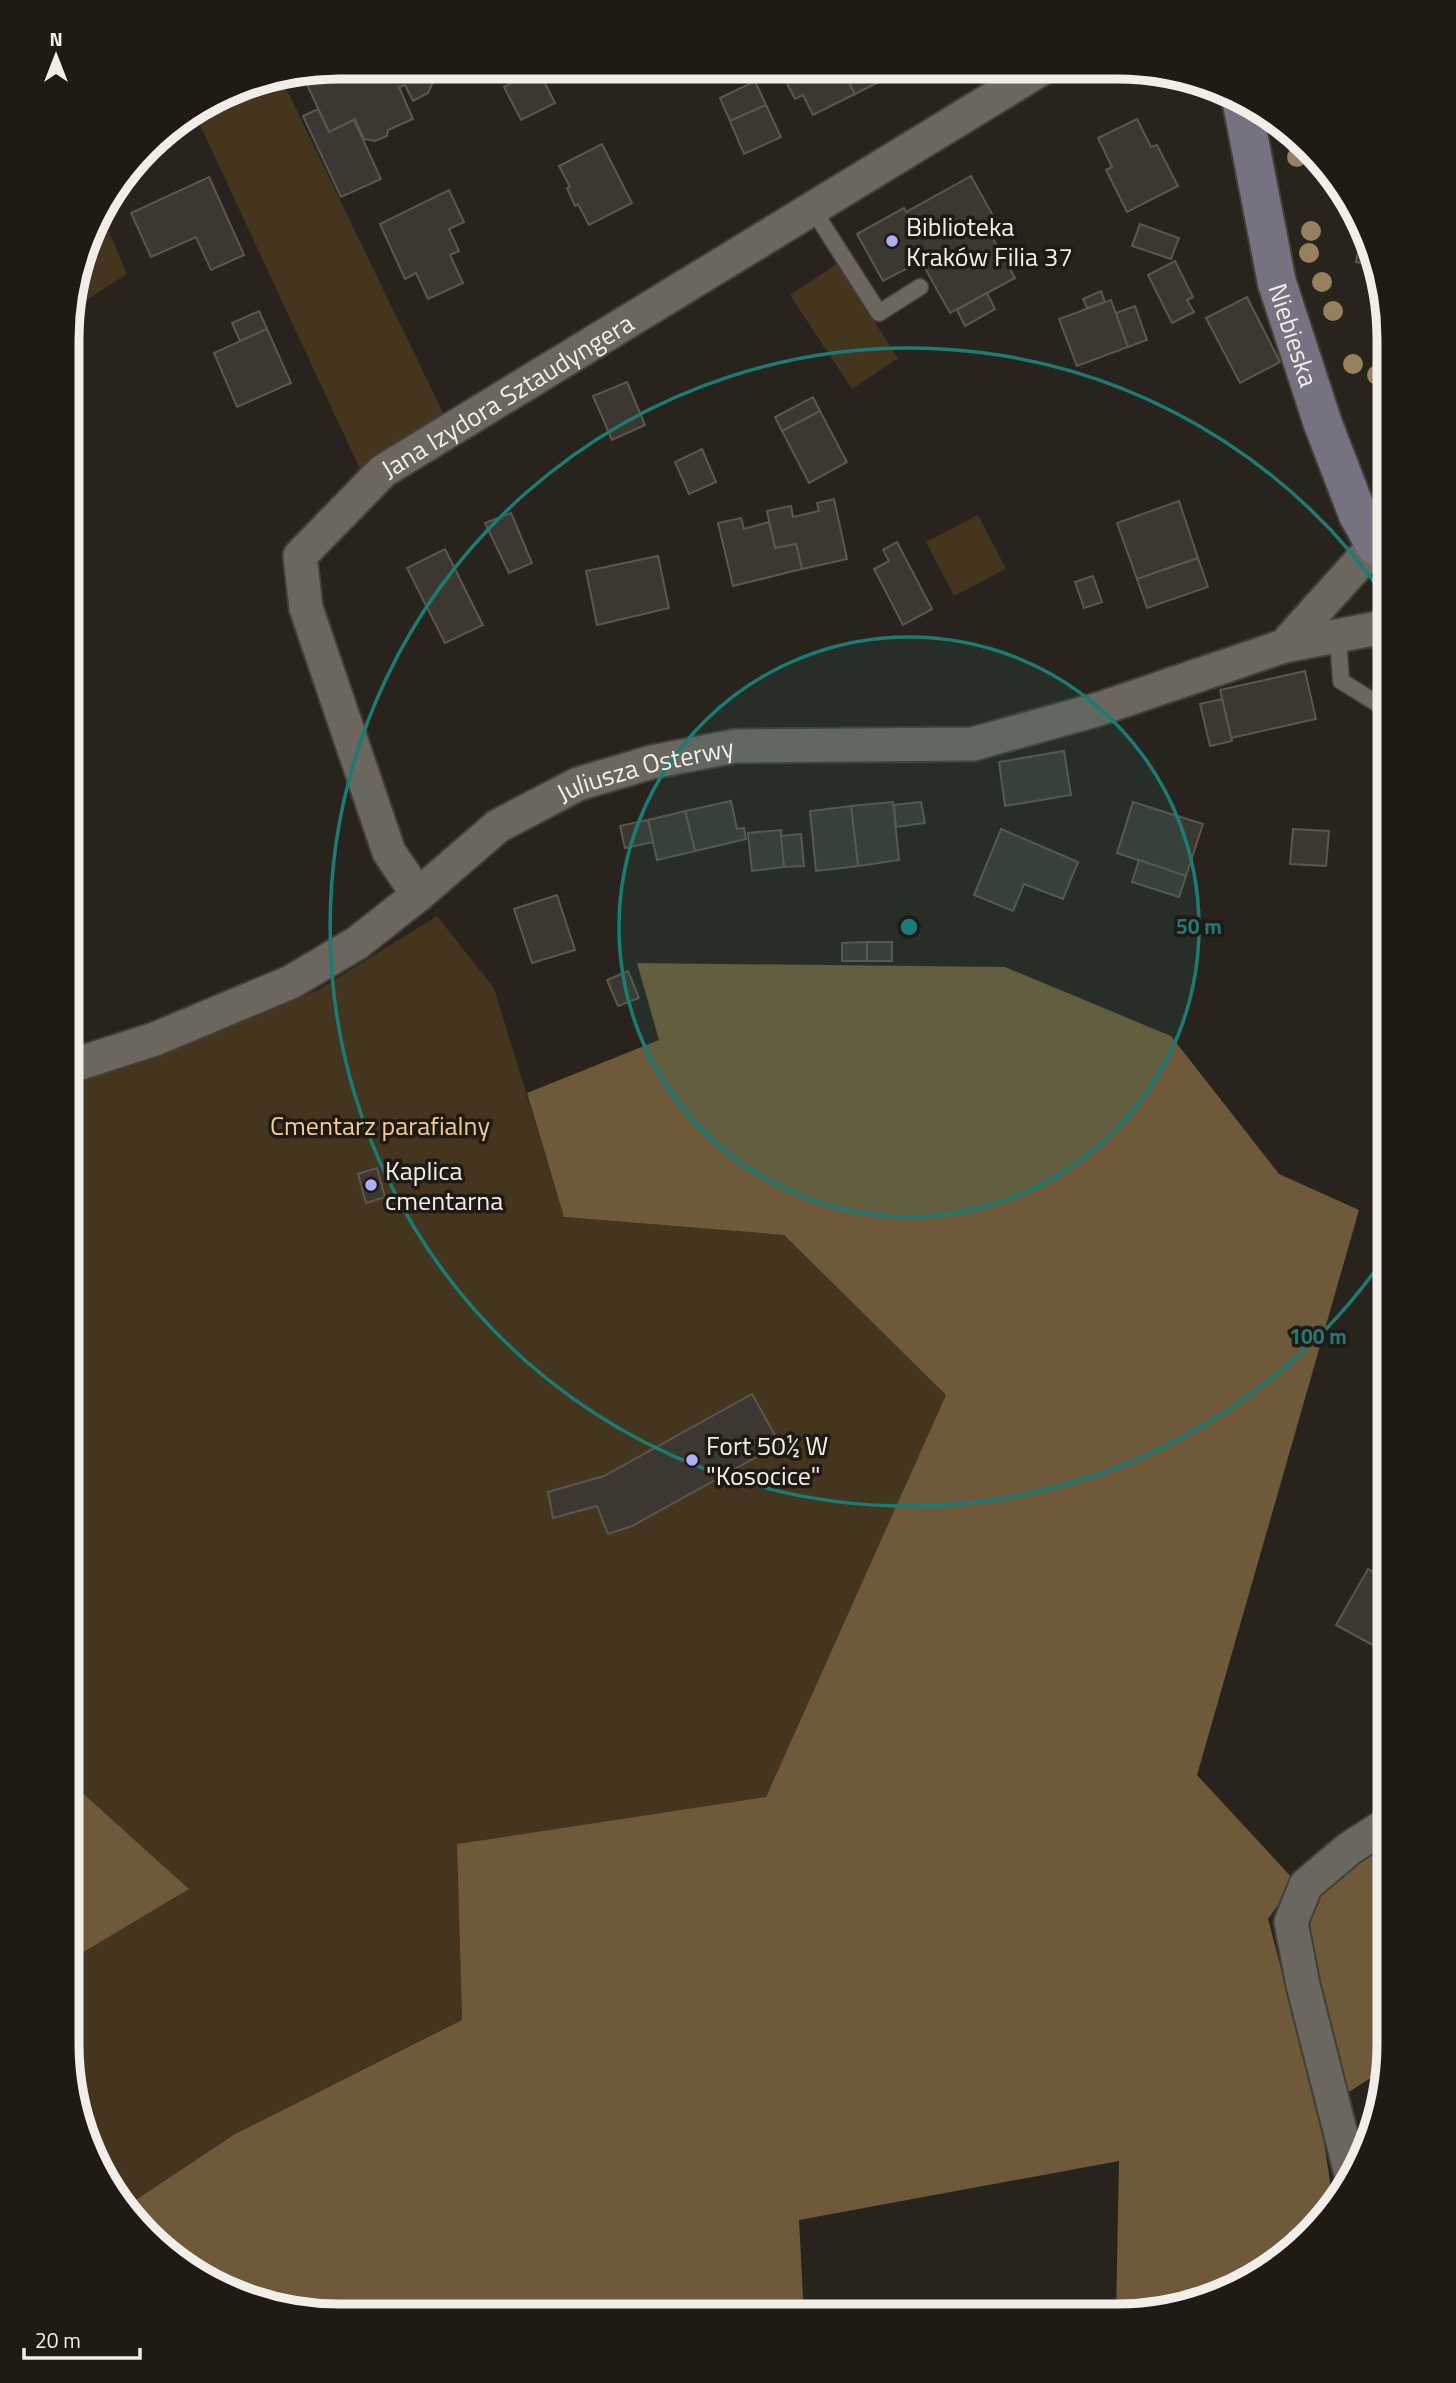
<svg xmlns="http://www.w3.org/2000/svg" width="1456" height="2383" viewBox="0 0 1456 2383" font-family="'Titillium Web',sans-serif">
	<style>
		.green { fill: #43351e }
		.forest { fill: #6e5a3a }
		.building { fill: #3c3831; stroke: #5b564e; stroke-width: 2 }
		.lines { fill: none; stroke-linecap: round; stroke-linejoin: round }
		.lane-casing { stroke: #423e39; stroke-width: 19 }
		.street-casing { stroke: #423e39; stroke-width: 37 }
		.secondary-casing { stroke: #423e39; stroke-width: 42 }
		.lane { stroke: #6b665e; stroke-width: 16 }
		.street { stroke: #6b665e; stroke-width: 33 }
		.secondary { stroke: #767281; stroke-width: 38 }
		.tree { fill: #96805e }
		.ring { fill: none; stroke: #1a7c74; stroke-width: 3.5 }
		.poi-dot { fill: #afaefa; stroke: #1f1b14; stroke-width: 2.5 }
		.labels { text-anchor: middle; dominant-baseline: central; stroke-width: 7; stroke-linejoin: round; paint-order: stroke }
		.poi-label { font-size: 26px; fill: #f1eee9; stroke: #1f1b14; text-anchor: start }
		.street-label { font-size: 26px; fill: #f1eee9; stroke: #1f1b14 }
		.park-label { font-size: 26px; fill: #f0cb93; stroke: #1f1b14 }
		.rim { fill: none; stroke: #f1eee9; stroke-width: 9 }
		.centre { fill: #1a7c74; stroke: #1f1b14; stroke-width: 3.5 }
		.ring-label { font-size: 21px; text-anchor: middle; font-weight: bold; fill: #1a7c74; stroke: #1f1b14; stroke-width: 7; stroke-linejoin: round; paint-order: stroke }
	</style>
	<rect width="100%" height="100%" fill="#28241d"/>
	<g class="green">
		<polygon points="281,78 446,419 360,469 194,112 235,87"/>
		<polygon points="100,210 127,274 69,311 69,303 95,218"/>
		<polygon points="837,264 898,358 852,389 790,295"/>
		<polygon points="978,515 1006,569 954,596 926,542"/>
		<polygon points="437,916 494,988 564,1217 784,1235 946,1395 766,1797 457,1844 462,2020 235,2134 122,2209 87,2148 67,2045 67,1962 189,1889 67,1779 68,1080 219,1029 318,990"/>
	</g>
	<g class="forest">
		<polygon points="637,963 1005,967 1171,1036 1279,1174 1359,1210 1197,1775 1295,1881 1268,1919 1321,2121 1334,2209 1283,2261 1221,2296 1116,2316 1119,2161 799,2220 804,2316 303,2314 235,2296 173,2261 122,2209 235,2134 462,2020 457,1844 766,1797 946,1395 784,1235 564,1217 527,1093 659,1040"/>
		<polygon points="67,1779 189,1889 67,1962"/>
		<polygon points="1389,1834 1389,2063 1388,2067 1344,2095 1301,1926 1327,1878"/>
	</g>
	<g class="building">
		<polygon points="338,66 434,67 427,70 433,82 428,93 413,101 405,85 399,87 413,119 388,130 387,136 375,141 364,139 355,119 329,132 303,76 314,71"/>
		<polygon points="779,68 841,68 855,94 813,115 803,95 795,99"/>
		<polygon points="841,68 874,68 881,81 855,94"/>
		<polygon points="538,69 555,103 521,120 504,87"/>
		<polygon points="755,81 766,105 730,121 720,98"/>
		<polygon points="766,105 781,137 744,154 730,121"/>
		<polygon points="318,109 329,132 354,120 381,179 341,197 303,116"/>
		<polygon points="1137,119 1151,147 1157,145 1178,186 1127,212 1106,170 1112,167 1098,138"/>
		<polygon points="602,144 632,203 589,225 578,204 575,206 567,188 570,187 559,166"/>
		<polygon points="971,176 1002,232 992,237 1015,278 950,313 921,261 883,281 857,234 904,208 906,212"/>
		<polygon points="209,177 244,255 211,270 196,237 151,257 131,213"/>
		<polygon points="449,190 464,222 449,229 459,251 450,255 463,283 428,299 416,273 405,279 380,224"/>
		<polygon points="1140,224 1179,238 1171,259 1132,246"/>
		<polygon points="1363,224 1369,235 1375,266 1356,262"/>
		<polygon points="1175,261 1193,297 1187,300 1194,312 1172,323 1148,275"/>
		<polygon points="1101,291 1105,302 1087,308 1083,299"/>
		<polygon points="987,293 995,309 965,326 957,310"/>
		<polygon points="1247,297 1280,362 1240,383 1206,318"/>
		<polygon points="1111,300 1128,347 1077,366 1059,319"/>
		<polygon points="1135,306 1147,340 1128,347 1116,313"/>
		<polygon points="259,311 267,329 240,341 232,323"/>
		<polygon points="267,329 291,383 237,407 214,353"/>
		<polygon points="627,382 645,425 612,440 593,396"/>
		<polygon points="813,397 820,411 782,431 775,417"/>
		<polygon points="820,411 847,462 809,483 782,431"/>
		<polygon points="702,449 716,482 689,494 675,462"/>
		<polygon points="834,499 847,559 802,569 796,544 775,548 767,511 791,506 793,517 819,511 817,503"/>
		<polygon points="1179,501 1198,558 1137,579 1117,523"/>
		<polygon points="511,513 532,563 509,573 485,523"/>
		<polygon points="741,518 744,529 769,522 775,548 796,544 802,569 733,586 718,523"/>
		<polygon points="897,542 932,609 903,625 874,569 889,561 883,550"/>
		<polygon points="445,549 483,625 445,643 407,568"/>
		<polygon points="658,556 669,608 597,625 586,571"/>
		<polygon points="1198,558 1208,587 1147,608 1137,579"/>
		<polygon points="1093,576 1102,602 1084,608 1075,582"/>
		<polygon points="1305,671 1316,719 1231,738 1220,690"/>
		<polygon points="1222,699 1232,741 1210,746 1200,704"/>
		<polygon points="1389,723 1389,752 1386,753 1378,726"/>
		<polygon points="1064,751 1071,795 1005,806 999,762"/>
		<polygon points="731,801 737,829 744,828 746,839 695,851 685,811"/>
		<polygon points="893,802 899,860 858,866 851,806"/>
		<polygon points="921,802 925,823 896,827 894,805"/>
		<polygon points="1133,802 1203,824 1186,876 1117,853"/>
		<polygon points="851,806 858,866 816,871 810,811"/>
		<polygon points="685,811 695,851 657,860 648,820"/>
		<polygon points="648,820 653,842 625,848 620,826"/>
		<polygon points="1001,829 1078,862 1063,899 1024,884 1013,911 974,895"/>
		<polygon points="1293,829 1329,831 1326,866 1290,864"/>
		<polygon points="781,830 784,867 752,871 748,833"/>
		<polygon points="801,834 804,866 784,867 781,836"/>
		<polygon points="1139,860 1186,876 1179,897 1132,882"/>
		<polygon points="557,895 575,950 532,963 514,909"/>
		<polygon points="867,942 867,961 842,961 842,943"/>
		<rect x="867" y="942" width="25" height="19"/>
		<polygon points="628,971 639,998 618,1006 607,980"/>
		<polygon points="377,1168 385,1197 366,1203 358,1174"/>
		<polygon points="752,1394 780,1444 632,1526 608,1534 597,1506 553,1518 548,1492 604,1476"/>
		<polygon points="1368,1569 1389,1581 1389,1654 1336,1625"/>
	</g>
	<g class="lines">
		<defs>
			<g id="lane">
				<polyline points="812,208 879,313 920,287"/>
				<polyline points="1338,636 1341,681 1378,704"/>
			</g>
			<g id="street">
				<polyline points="1284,646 1375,545"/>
				<path id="s1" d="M418 895 389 852 306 608 300 556 383 471 1041 69"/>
				<path id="s2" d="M68 1067 155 1039 291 982 357 943 418 895 498 826 578 784 652 762 735 746 973 744 1099 709 1284 646 1389 626"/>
				<polyline points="1352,2178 1303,1985 1291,1922 1306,1885 1350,1848 1389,1823"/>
			</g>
			<g id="secondary">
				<path id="s3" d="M1241 98 1277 283 1323 424 1358 515 1375 545 1389 553"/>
			</g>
		</defs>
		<use href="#lane" class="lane-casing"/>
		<use href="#street" class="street-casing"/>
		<use href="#secondary" class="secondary-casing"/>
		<use href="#lane" class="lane"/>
		<use href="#street" class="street"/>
		<use href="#secondary" class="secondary"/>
	</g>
	<g class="tree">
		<circle cx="1297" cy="157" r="10"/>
		<circle cx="1311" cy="231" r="10"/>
		<circle cx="1309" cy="253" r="10"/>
		<circle cx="1322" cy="282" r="10"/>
		<circle cx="1333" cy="311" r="10"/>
		<circle cx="1353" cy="364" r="10"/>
		<circle cx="1377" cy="375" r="10"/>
	</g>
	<circle cx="909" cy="927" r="290" fill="#1a7c74" fill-opacity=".12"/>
	<g class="ring">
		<circle cx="909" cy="927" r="290"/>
		<path d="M1389 1251A579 579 0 1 1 1389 603"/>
	</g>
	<g class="poi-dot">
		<circle cx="892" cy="241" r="7"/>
		<circle cx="371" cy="1185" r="7"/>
		<circle cx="692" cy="1460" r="7"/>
	</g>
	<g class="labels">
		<g class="poi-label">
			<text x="906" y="226">Biblioteka<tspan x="906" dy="30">Kraków Filia 37</tspan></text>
			<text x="385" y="1170">Kaplica<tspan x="385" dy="30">cmentarna</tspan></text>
			<text x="706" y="1445">Fort 50½ W<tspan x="706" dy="30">"Kosocice"</tspan></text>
		</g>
		<g class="street-label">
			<text stroke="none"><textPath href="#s3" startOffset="243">Niebieska</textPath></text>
			<text stroke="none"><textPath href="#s1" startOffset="626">Jana Izydora Sztaudyngera</textPath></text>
			<text stroke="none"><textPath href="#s2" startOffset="658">Juliusza Osterwy</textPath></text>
		</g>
		<g class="park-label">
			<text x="380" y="1125">Cmentarz parafialny</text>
		</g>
	</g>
	<path d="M0 0H1456V2383H0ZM339 79H1117A260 260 0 0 1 1377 339V2044A260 260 0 0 1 1117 2304H339A260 260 0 0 1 79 2044V339A260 260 0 0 1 339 79Z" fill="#1f1b14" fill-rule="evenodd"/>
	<path class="rim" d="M339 79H1117A260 260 0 0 1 1377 339V2044A260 260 0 0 1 1117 2304H339A260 260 0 0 1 79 2044V339A260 260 0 0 1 339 79Z"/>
	<circle cx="909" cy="927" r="10" class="centre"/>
	<g class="ring-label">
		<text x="1199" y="934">50 m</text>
		<text x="1318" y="1344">100 m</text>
	</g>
	<g transform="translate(56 56)" stroke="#1f1b14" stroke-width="5" paint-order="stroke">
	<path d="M0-5L12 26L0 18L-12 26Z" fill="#f1eee9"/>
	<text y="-10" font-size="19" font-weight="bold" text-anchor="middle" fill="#f1eee9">N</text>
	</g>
	<path d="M24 2348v10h116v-10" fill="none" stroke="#f1eee9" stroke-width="3.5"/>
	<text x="35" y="2348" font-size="21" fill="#f1eee9" stroke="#1f1b14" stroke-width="5" paint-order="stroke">20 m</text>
</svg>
